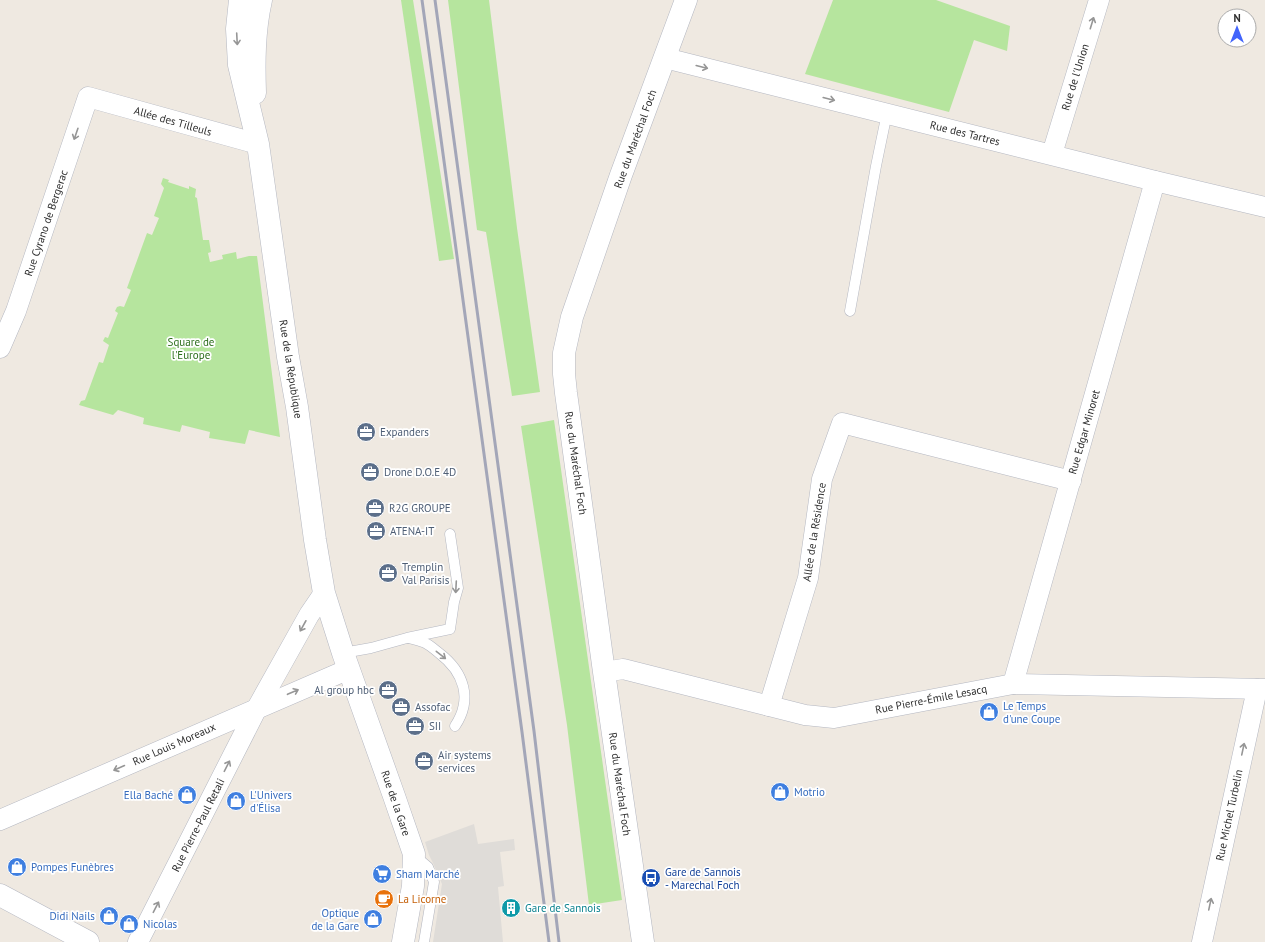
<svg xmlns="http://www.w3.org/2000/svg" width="1265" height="942" viewBox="0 0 1265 942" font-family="'PT Sans',sans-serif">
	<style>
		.green { fill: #b6e59e }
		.plaza { fill: #dfdcd8 }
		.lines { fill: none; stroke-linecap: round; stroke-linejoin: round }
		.lane-casing { stroke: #b4b7c1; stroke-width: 11 }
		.street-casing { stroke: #b4b7c1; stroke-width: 21 }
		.secondary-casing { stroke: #b4b7c1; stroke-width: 23 }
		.lane { stroke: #fff; stroke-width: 10 }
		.street { stroke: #fff; stroke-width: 20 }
		.secondary { stroke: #fff; stroke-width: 22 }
		.rail { stroke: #a3a6b8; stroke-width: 3 }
		.oneway { stroke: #969696 }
		.labels { text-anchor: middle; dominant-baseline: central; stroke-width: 3.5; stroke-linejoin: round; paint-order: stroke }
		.street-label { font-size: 11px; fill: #2e2e2e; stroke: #fff }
		.park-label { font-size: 11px; fill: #2c6e1b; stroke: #fff }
		.service-label { font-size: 11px; fill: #4e5e75; stroke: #fff; text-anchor: start }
		.shop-label { font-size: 11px; fill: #366cbe; stroke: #fff; text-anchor: start }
		.transit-label { font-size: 11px; fill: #164399; stroke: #fff; text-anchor: start }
		.food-label { font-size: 11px; fill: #c56008; stroke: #fff; text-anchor: start }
		.culture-label { font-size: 11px; fill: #0d838f; stroke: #fff; text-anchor: start }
	</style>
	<rect width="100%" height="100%" fill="#efe9e1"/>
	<g class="green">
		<polygon points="401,0 413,0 454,259 439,261"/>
		<polygon points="448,0 489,0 517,228 540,392 512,396 486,232 477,230"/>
		<polygon points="833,0 936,0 1010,26 1007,51 974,40 949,112 805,74"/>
		<polygon points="163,178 169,180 168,182 189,189 189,186 196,189 195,197 197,198 203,240 209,240 211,252 208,253 210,262 223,259 222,255 236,252 237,259 249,256 257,256 280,437 249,430 245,444 209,438 210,432 182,425 180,432 143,424 144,418 118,410 113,415 79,405 81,401 85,400 99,362 103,363 109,345 103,341 105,337 108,338 118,313 115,311 117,307 120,306 124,307 131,290 127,288 147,233 152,235 159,218 154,216 164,188 161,184"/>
		<polygon points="554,420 622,900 589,905 567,725 521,426"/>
	</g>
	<polygon class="plaza" points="474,824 478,844 514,839 515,850 500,852 504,886 498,887 503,942 433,942 442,884 433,863 429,855 425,842"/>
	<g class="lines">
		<defs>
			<g id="lane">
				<polyline points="850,311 876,166 887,113"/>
				<path d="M409 638C415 640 422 641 427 644 431 646 435 650 439 653 464 672 473 699 455 726"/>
				<polyline points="343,653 371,648 407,638 450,629 454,602 458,588 450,534"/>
				<polyline points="415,856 428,867 434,882 424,942"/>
			</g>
			<g id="street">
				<polyline points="665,58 1155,181 1265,207"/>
				<polyline points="1052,154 1099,0"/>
				<polyline points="0,348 16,311 88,97 258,144"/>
				<polyline points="604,672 623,669 805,715 834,718 1013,684 1265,689"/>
				<polyline points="1013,684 1155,181"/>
				<polyline points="769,706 808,578 822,479 842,423 1071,481"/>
				<polyline points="0,820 349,669"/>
				<polyline points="138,942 257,708 309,615 324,593"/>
				<polyline points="1202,942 1257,689"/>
			</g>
			<g id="secondary">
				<polyline points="240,0 237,29 239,65 258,144 288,357 297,407 315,540 324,593 343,653 394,796 414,854 413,886 403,942"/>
				<path d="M255 93C254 62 254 31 261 0"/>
				<polyline points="0,895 88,942"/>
				<polyline points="643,942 604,672 566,393 564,374 564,353 572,317 621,175 686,0"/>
			</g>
		</defs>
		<use href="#lane" class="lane-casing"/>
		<use href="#street" class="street-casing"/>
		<use href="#secondary" class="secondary-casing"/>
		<use href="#lane" class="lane"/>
		<use href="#street" class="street"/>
		<use href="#secondary" class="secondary"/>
		<g class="rail">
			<polyline points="422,0 522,732 549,942"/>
			<polyline points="435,0 534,731 559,942"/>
		</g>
	</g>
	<defs><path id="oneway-shaft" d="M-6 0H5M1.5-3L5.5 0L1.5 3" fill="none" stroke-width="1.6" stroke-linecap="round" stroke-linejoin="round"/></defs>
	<g class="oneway">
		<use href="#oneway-shaft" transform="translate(1092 23) rotate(-73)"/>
		<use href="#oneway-shaft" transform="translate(237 39) rotate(87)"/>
		<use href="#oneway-shaft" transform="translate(702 67) rotate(14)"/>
		<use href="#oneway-shaft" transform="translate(829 99) rotate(14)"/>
		<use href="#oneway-shaft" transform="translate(76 134) rotate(109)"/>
		<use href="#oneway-shaft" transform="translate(456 587) rotate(93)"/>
		<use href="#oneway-shaft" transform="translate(303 626) rotate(119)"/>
		<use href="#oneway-shaft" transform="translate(441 655) rotate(38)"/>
		<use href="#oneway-shaft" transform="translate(293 692) rotate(-23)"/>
		<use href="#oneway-shaft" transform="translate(1243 749) rotate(-78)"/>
		<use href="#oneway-shaft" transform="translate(227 766) rotate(-63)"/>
		<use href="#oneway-shaft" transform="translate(119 768) rotate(156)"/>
		<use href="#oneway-shaft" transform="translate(1210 904) rotate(-78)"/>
		<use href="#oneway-shaft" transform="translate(156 907) rotate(-63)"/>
	</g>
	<defs>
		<symbol id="office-disc" viewBox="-11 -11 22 22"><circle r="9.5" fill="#5c6f8a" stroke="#fff"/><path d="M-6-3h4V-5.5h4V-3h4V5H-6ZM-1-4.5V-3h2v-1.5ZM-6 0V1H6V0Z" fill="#fff"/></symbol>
		<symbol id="shop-disc" viewBox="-11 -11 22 22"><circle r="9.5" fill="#3f7fe0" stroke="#fff"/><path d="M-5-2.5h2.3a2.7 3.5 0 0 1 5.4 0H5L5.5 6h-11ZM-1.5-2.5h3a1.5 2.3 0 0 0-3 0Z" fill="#fff"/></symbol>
		<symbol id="supermarket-disc" viewBox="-11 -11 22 22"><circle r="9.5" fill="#3f7fe0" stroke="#fff"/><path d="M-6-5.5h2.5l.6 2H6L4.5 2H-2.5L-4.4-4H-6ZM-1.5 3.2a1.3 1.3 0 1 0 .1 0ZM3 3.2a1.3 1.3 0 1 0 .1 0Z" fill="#fff"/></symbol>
		<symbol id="bus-disc" viewBox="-11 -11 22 22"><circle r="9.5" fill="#1a4fb4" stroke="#fff"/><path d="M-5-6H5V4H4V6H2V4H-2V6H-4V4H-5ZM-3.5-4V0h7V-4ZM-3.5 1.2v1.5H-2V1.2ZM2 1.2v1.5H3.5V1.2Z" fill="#fff"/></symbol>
		<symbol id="cafe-disc" viewBox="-11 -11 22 22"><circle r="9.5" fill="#e8710a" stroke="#fff"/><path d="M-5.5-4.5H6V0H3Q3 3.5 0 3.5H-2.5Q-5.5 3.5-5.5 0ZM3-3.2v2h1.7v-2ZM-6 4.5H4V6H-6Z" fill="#fff"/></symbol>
		<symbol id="building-disc" viewBox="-11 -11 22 22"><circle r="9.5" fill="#0f9aa8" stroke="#fff"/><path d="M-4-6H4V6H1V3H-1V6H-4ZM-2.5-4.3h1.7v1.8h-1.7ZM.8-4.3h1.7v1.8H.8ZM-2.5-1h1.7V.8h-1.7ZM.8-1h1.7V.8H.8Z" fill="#fff"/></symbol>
	</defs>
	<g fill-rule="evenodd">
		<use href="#office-disc" x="355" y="421" width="22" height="22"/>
		<use href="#office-disc" x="359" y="461" width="22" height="22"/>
		<use href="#office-disc" x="364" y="497" width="22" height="22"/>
		<use href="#office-disc" x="365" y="520" width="22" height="22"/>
		<use href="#office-disc" x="377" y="562" width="22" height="22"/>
		<use href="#office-disc" x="377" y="679" width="22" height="22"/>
		<use href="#office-disc" x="390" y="696" width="22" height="22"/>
		<use href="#shop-disc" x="978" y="701" width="22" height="22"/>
		<use href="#office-disc" x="404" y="715" width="22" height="22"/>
		<use href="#office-disc" x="413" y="750" width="22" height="22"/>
		<use href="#shop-disc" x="769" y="781" width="22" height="22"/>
		<use href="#shop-disc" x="176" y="784" width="22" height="22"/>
		<use href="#shop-disc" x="225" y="790" width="22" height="22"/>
		<use href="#shop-disc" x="6" y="856" width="22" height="22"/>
		<use href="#supermarket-disc" x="371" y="863" width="22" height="22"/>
		<use href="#bus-disc" x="640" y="867" width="22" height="22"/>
		<use href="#cafe-disc" x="373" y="888" width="22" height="22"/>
		<use href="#building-disc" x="500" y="897" width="22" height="22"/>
		<use href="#shop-disc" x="98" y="905" width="22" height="22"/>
		<use href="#shop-disc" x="362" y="908" width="22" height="22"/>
		<use href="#shop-disc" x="118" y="913" width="22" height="22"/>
	</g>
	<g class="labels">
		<g class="street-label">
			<text transform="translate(1075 77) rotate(-73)">Rue de l'Union</text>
			<text transform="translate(173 121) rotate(16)">Allée des Tilleuls</text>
			<text transform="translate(965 133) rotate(14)">Rue des Tartres</text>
			<text transform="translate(635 139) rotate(-70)">Rue du Maréchal Foch</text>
			<text transform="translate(46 223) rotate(-71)">Rue Cyrano de Bergerac</text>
			<text transform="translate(291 369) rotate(81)">Rue de la République</text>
			<text transform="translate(1084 432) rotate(-74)">Rue Edgar Minoret</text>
			<text transform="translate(576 463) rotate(82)">Rue du Maréchal Foch</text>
			<text transform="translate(814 532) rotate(-81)">Allée de la Résidence</text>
			<text transform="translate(931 699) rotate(-11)">Rue Pierre-Émile Lesacq</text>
			<text transform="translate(174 744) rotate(-24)">Rue Louis Moreaux</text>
			<text transform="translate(620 784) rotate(82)">Rue du Maréchal Foch</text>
			<text transform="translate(396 803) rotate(71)">Rue de la Gare</text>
			<text transform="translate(1229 815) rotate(-78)">Rue Michel Turbelin</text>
			<text transform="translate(198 825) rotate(-63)">Rue Pierre-Paul Retali</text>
		</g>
		<g class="park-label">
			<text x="191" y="342">Square de<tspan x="191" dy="13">l'Europe</tspan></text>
		</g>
		<g class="service-label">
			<text x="380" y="432">Expanders</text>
			<text x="384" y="472">Drone D.O.E 4D</text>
			<text x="389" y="508">R2G GROUPE</text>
			<text x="390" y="531">ATENA-IT</text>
			<text x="402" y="567">Tremplin<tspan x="402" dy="13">Val Parisis</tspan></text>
			<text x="374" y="690" text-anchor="end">Al group hbc</text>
			<text x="415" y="707">Assofac</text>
			<text x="429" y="726">SII</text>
			<text x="438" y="755">Air systems<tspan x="438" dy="13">services</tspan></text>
		</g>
		<g class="shop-label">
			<text x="1003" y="706">Le Temps<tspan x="1003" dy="13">d'une Coupe</tspan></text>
			<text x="794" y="792">Motrio</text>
			<text x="173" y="795" text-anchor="end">Ella Baché</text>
			<text x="250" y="795">L'Univers<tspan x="250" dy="13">d'Élisa</tspan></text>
			<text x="31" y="867">Pompes Funèbres</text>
			<text x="396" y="874">Sham Marché</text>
			<text x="359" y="913" text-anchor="end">Optique<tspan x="359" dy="13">de la Gare</tspan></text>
			<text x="95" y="916" text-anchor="end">Didi Nails</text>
			<text x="143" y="924">Nicolas</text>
		</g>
		<g class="transit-label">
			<text x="665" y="872">Gare de Sannois<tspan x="665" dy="13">- Marechal Foch</tspan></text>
		</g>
		<g class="food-label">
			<text x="398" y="899">La Licorne</text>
		</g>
		<g class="culture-label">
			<text x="525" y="908">Gare de Sannois</text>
		</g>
	</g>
	<g transform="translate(1237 28)"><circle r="19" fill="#ffffff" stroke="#ababab"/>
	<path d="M0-3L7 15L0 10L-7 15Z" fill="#4264fb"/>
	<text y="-6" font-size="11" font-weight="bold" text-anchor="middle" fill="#2e2e2e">N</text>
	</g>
</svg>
